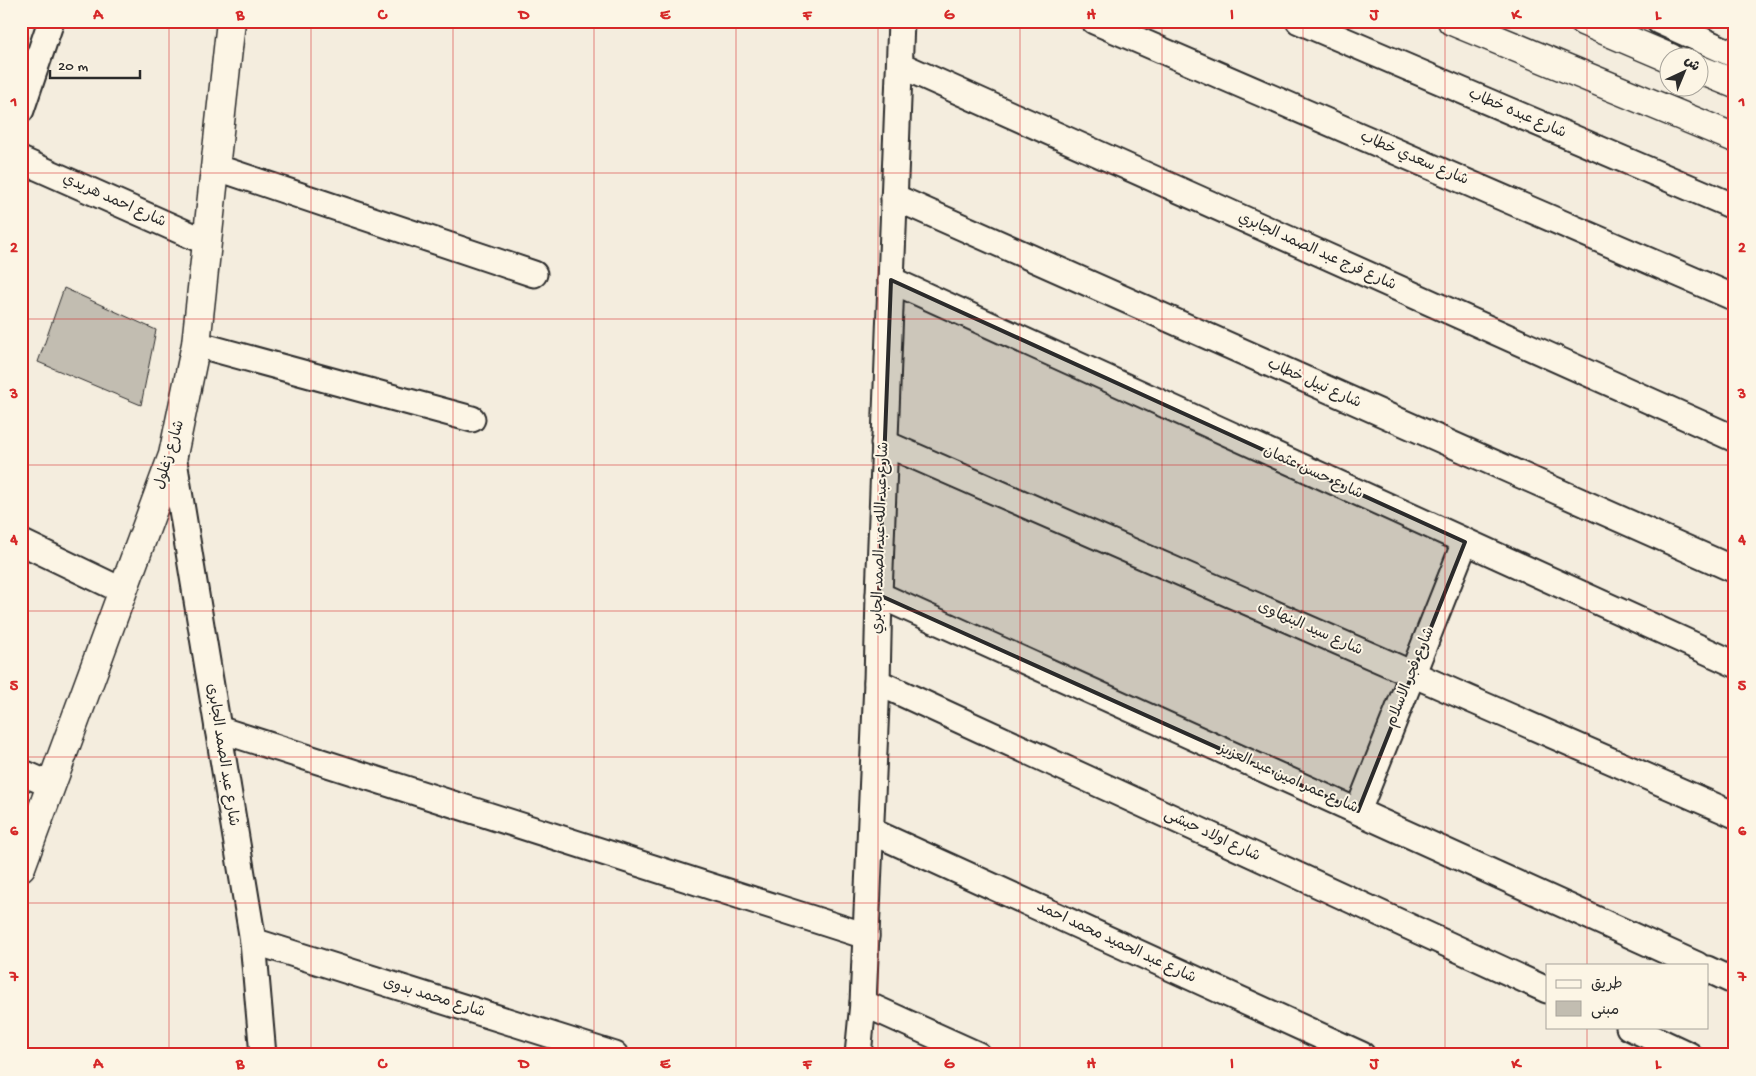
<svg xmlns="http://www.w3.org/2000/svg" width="1756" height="1076" viewBox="0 0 1756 1076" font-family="'Gochi Hand','Playpen Sans Arabic',sans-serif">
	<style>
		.building { fill: #c2bdb1; stroke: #2b2b2b }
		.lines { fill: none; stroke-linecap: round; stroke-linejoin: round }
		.minor-casing { stroke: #2b2b2b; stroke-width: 29 }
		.tertiary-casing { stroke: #2b2b2b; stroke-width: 31 }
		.secondary-casing { stroke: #2b2b2b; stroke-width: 31 }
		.minor { stroke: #fcf5e5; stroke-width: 25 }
		.tertiary { stroke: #fcf5e5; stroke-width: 28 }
		.secondary { stroke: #fcf5e5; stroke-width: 28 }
		.marked { fill: #2b2b2b; fill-opacity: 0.2; stroke: #2b2b2b; stroke-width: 4; stroke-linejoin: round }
		.grid { fill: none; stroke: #d62828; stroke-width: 1; stroke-opacity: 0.55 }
		.labels { text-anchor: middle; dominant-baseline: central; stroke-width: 4; stroke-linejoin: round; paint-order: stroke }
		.street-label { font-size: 15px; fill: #2b2b2b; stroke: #fcf5e5 }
		.neatline { fill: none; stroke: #d62828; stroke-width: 2 }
		.grid-label { font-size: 16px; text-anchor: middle; font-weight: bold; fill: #d62828 }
	</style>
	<rect width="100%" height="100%" fill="#f4edde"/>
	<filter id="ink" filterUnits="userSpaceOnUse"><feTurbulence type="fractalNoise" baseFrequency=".02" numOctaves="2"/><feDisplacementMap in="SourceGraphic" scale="10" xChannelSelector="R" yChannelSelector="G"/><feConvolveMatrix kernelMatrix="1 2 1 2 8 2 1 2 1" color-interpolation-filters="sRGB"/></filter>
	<g filter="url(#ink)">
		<polygon class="building" points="64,288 156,330 141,405 38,362"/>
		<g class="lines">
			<defs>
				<g id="minor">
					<polyline points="1094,21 1735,298"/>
					<polyline points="1299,21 1735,207"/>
					<polyline points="1659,21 1735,55"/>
					<polyline points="900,65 1735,439"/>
					<polyline points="21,110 51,21"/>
					<polyline points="21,160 206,242"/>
					<polyline points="215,167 534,274"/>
					<polyline points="894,197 1735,570"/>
					<polyline points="891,280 1735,664"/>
					<polyline points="196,344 472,419"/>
					<polyline points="884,443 1735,815"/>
					<polyline points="173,455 253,941 263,1055"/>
					<polyline points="21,542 123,591"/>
					<polyline points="879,595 1697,965"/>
					<polyline points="877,682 1547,990"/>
					<polyline points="218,729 866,936"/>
					<polyline points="21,772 51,785"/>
					<polyline points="1358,811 1465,542"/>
					<polyline points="871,831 1362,1055"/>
					<polyline points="253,941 615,1055"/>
					<polyline points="1707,969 1735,982"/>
					<polyline points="863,1003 978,1055"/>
					<polyline points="1629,1027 1689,1055"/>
					<polyline points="858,1055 863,1003 877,682 879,595 901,21"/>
				</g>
				<polyline id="tertiary" points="21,867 173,455 196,344 231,21"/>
				<g id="secondary">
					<polyline points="1452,21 1735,138"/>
					<polyline points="1583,21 1670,58"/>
					<polyline points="1698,69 1735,84"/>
				</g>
			</defs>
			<use href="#minor" class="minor-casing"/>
			<use href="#tertiary" class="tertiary-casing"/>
			<use href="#secondary" class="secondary-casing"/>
			<use href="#minor" class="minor"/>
			<use href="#tertiary" class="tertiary"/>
			<use href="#secondary" class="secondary"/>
		</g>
	</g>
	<path class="marked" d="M891 280 1465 542 1358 811 879 595Z"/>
	<path class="grid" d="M169 21V1055M311 21V1055M453 21V1055M594 21V1055M736 21V1055M878 21V1055M1020 21V1055M1162 21V1055M1303 21V1055M1445 21V1055M1587 21V965M21 173H1735M21 319H1735M21 465H1735M21 611H1735M21 757H1735M21 903H1735M1587 1027V1055"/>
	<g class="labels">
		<g class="street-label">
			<text transform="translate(1517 114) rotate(23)">شارع عبده خطاب</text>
			<text transform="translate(1414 159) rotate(23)">شارع سعدي خطاب</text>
			<text transform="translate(114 201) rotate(24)">شارع احمد هريدي</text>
			<text transform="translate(1317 252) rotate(24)">شارع فرج عبد الصمد الجابري</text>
			<text transform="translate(1314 384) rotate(24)">شارع نبيل خطاب</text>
			<text transform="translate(170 455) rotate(-73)">شارع زغلول</text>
			<text transform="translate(1313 473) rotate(25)">شارع حسن عثمان</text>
			<text transform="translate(881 538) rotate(-88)">شارع عبد الله عبد الصمد الجابري</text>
			<text transform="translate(1310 629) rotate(24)">شارع سيد البنهاوى</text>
			<text transform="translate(1411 677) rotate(-68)">شارع فجر الاسلام</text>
			<text transform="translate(222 755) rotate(81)">شارع عبد الصمد الجابرى</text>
			<text transform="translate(1288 779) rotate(24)">شارع عمر امين عبد العزيز</text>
			<text transform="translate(1212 836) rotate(25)">شارع اولاد حبشى</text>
			<text transform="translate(1116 943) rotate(25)">شارع عبد الحميد محمد احمد</text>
			<text transform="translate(434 998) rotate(17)">شارع محمد بدوى</text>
		</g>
	</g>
	<rect width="1756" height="1076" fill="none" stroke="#fcf5e5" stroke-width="55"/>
	<rect x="1546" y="964" width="162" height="65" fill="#fcf5e5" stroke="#a8a49b"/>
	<rect x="1556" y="980" width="25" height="8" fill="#fcf5e5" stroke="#a8a49b"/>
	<text x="1591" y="988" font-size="15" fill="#2b2b2b">طريق</text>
	<rect x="1556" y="1001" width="25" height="15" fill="#c2bdb1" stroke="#a8a49b"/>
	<text x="1591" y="1014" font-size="15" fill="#2b2b2b">مبنى</text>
	<g transform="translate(1684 72) rotate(44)"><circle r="24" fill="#fcf5e5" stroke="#a8a49b"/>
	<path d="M0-4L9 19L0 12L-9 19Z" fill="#2b2b2b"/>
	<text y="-8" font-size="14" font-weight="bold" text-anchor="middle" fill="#2b2b2b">ش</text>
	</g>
	<path d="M50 70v8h90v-8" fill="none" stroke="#2b2b2b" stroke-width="2.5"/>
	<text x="58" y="70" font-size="15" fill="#2b2b2b" stroke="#fcf5e5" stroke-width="4" paint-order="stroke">20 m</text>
	<rect x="28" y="28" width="1700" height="1020" class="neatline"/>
	<g class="grid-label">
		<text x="98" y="19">A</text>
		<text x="240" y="19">B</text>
		<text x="382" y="19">C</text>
		<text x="524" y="19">D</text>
		<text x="665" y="19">E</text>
		<text x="807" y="19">F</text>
		<text x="949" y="19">G</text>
		<text x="1091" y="19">H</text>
		<text x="1232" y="19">I</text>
		<text x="1374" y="19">J</text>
		<text x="1516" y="19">K</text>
		<text x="1658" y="19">L</text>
		<text x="14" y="106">1</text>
		<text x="1742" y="106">1</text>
		<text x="14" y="252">2</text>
		<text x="1742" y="252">2</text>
		<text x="14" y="398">3</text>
		<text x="1742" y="398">3</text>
		<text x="14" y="544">4</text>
		<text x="1742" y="544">4</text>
		<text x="14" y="690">5</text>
		<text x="1742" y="690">5</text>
		<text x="14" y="835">6</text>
		<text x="1742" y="835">6</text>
		<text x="14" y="981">7</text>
		<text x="1742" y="981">7</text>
		<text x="98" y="1068">A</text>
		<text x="240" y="1068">B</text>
		<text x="382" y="1068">C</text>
		<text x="524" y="1068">D</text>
		<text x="665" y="1068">E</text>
		<text x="807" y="1068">F</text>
		<text x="949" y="1068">G</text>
		<text x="1091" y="1068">H</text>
		<text x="1232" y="1068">I</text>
		<text x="1374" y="1068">J</text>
		<text x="1516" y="1068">K</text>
		<text x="1658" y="1068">L</text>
	</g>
</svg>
